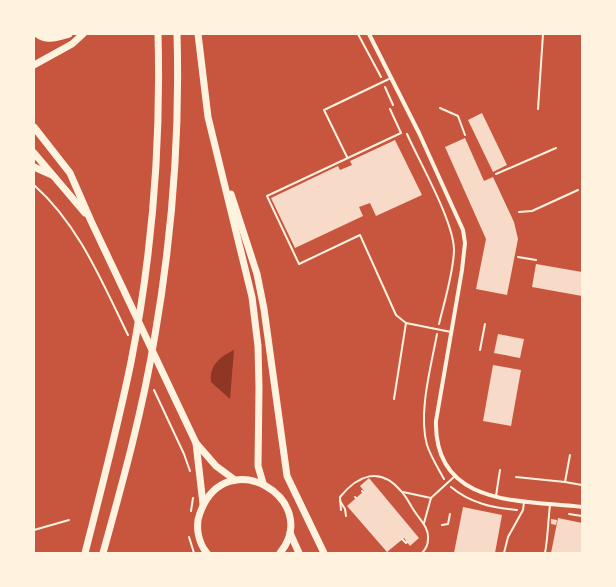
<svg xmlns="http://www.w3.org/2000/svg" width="616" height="587" viewBox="0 0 616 587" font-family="'Golos Text',sans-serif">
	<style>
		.water { fill: #8f3625 }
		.building { fill: #f7dbc8 }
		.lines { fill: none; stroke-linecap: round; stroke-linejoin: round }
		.path { stroke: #fff3e0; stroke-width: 2 }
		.service { stroke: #fff3e0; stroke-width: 2 }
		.minor { stroke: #fff3e0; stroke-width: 4 }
		.trunk { stroke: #fff3e0; stroke-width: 7 }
	</style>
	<rect width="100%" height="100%" fill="#c8553d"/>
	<path class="water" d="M234 350 230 399 211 382C209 365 220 357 234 350Z"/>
	<g class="building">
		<polygon points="482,113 507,165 493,172 468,120"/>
		<polygon points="465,138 484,181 493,177 514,222 518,239 507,295 476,289 486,239 445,147"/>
		<polygon points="395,140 422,195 376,216 370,203 359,207 363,216 295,248 271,198 338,166 340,170 352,165 350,161"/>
		<polygon points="536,264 582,272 582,296 532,287"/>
		<polygon points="498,334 524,339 520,358 494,353"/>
		<polygon points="493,365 521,370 511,426 483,421"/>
		<polygon points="369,478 419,538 410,546 404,538 387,552 347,506 364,491 360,486"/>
		<polygon points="463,507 502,515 495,553 454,553"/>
		<polygon points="558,518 582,523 582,553 551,553"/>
		<polygon points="551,519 557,520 556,525 551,524"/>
	</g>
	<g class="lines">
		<g class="path">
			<polyline points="358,34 381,77"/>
			<polyline points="385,87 393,105"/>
			<path d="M407 134C420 163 453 220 454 249 454 271 444 303 439 324"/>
			<polyline points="496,174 556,148"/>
			<path d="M34 185C79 225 102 282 128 335"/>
			<polyline points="519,212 532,211 578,190"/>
			<polyline points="518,257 536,260"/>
			<path d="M437 334C431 367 418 413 427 445 431 457 438 468 444 479"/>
			<polyline points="154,390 184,454 190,471"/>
			<polyline points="570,455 565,482 582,485"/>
			<polyline points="516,477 565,482"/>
			<path d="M451 487C470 503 493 508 517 510"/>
			<polyline points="362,491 363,492"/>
			<polyline points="355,497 356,498"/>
			<polyline points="191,511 193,498"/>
			<polyline points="569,514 582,516"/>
			<polyline points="442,525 448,524 450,514"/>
			<polyline points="34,530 69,520"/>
			<polyline points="189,537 194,553"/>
			<polyline points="402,539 406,543 407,542"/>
		</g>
		<g class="service">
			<polyline points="440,108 458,116 465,135"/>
			<polyline points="390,109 401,133 267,196 299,264 360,235 396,315 406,323 451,332"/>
			<polyline points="538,109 543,34"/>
			<polyline points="347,157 324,110 391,78"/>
			<polyline points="480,350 485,324"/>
			<polyline points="394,399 406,323"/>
			<polyline points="403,492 431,498"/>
			<polyline points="496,496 500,470"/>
			<polyline points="340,501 345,509 346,516"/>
			<path d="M341 510 340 497C358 475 380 466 401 491 407 497 410 505 415 512 421 521 429 528 428 539 428 545 426 549 422 553"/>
			<polyline points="424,523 431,498 455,476"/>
			<polyline points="504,553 508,537 523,510 524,502"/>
			<path d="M545 553C548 537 548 521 550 505"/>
		</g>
		<path class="minor" d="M369 34 419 133 463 230 465 243 462 270 436 421C434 507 521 500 582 507"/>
		<g class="trunk">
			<path d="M37 34C47 42 58 37 69 34"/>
			<polyline points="198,34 208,117 252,297 258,346 259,388 258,466 263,483"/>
			<polyline points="34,65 72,44 83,34"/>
			<polyline points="34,127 70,173 91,221 196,443 216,466 235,480"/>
			<polyline points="34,153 85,213"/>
			<polyline points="34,167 52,175"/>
			<polyline points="231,194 257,274 264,309 287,476 324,553"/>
			<polyline points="196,443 203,504"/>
			<polyline points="290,533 299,553"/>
			<path d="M85 553C101 490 118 426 131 362 152 255 161 143 158 34"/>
			<path d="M103 553C123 481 143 409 155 335 172 236 180 135 177 34"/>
			<path d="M207 553C198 543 195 525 200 513 226 441 323 500 280 553"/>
		</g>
	</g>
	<rect width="616" height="587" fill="none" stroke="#fff3e0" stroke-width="70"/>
</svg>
